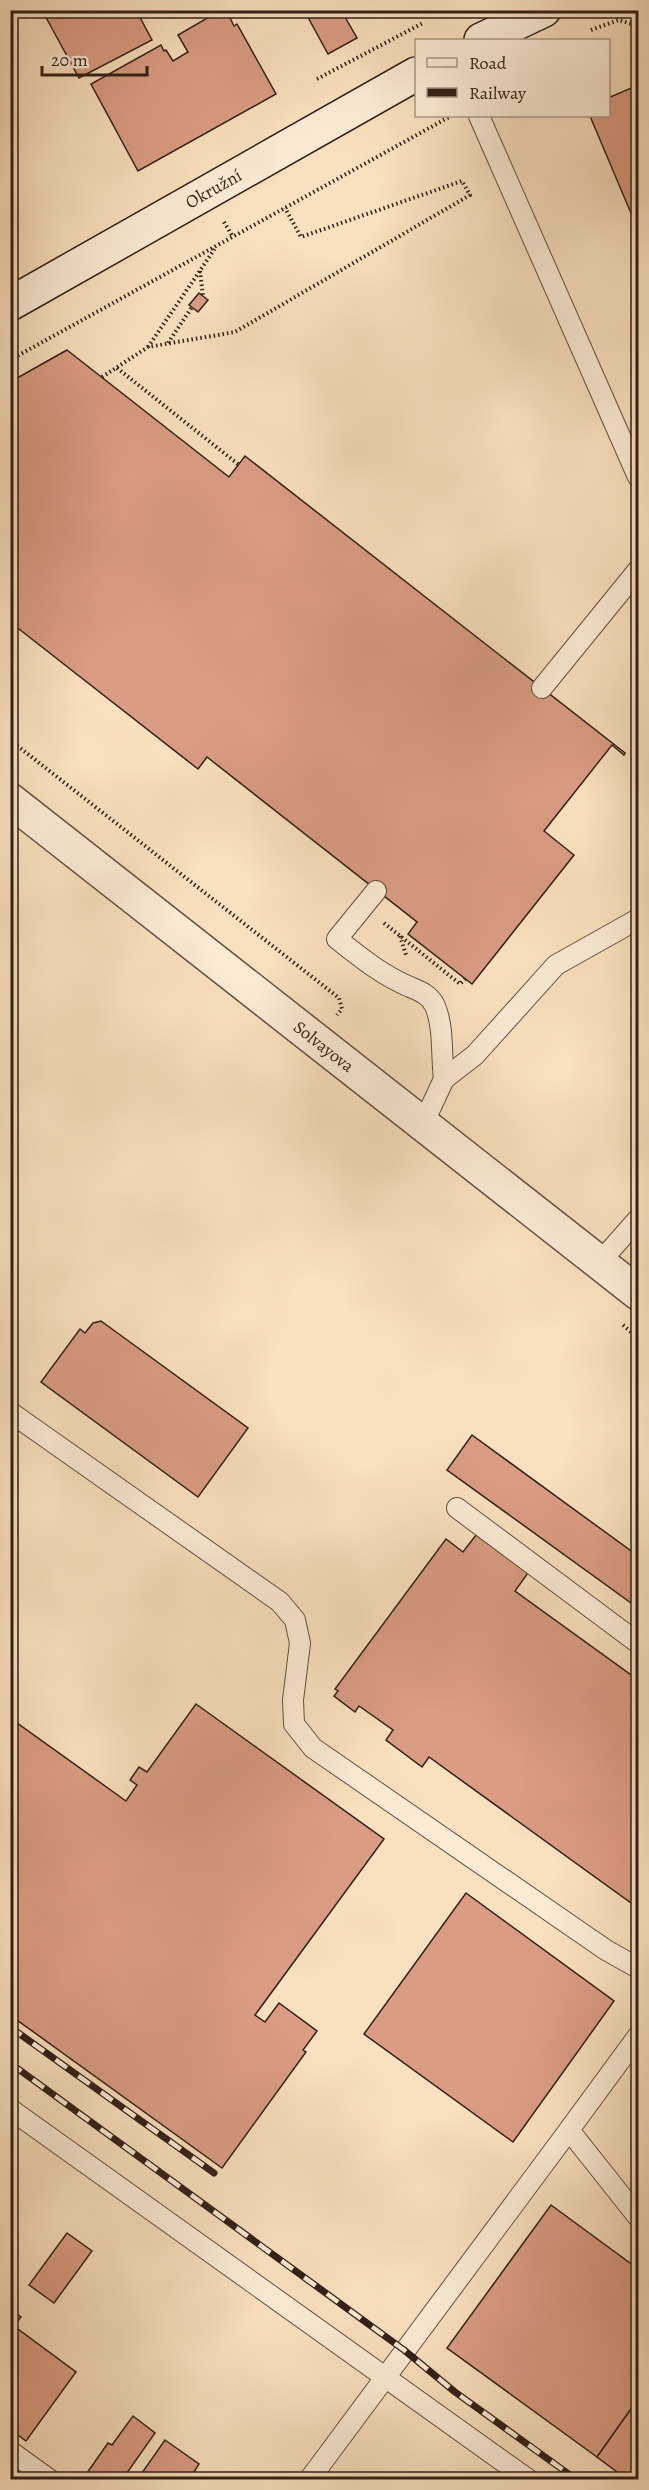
<svg xmlns="http://www.w3.org/2000/svg" width="649" height="2490" viewBox="0 0 649 2490" font-family="Alegreya,serif">
	<style>
		.building { fill: #da9c83; stroke: #311f17; stroke-width: 1.5 }
		.lines { fill: none; stroke-linecap: round; stroke-linejoin: round }
		.lane-casing { stroke: #634f41; stroke-width: 22 }
		.street-casing { stroke: #634f41; stroke-width: 36 }
		.secondary-casing { stroke: #311f17; stroke-width: 36 }
		.path { stroke: #311f17; stroke-width: 4; stroke-dasharray: 1.5 3; stroke-linecap: butt }
		.lane { stroke: #fbebd5; stroke-width: 20 }
		.street { stroke: #fbebd5; stroke-width: 33 }
		.secondary { stroke: #fbebd5; stroke-width: 33 }
		.rail-casing { stroke: #311f17; stroke-width: 7 }
		.rail { stroke: #fbebd5; stroke-width: 4.5; stroke-dasharray: 14; stroke-linecap: butt }
		.labels { text-anchor: middle; dominant-baseline: central; stroke-width: 4.5; stroke-linejoin: round; paint-order: stroke }
		.street-label { font-size: 18px; fill: #311f17; stroke: #fbebd5 }
	</style>
	<rect width="100%" height="100%" fill="#f9e0be"/>
	<filter id="stains"><feTurbulence type="fractalNoise" baseFrequency=".00333" numOctaves="4"/><feColorMatrix values="0 0 0 0 .2 0 0 0 0 .09 0 0 0 0 .02 0 0 0 .5 -.17"/></filter>
	<radialGradient id="worn" r=".72"><stop offset=".6" stop-color="#630" stop-opacity="0"/><stop offset="1" stop-color="#630" stop-opacity=".3"/></radialGradient>
	<g class="building">
		<polygon points="42,10 136,10 152,40 79,78"/>
		<polygon points="221,10 226,10 234,26 237,24 276,94 138,171 91,84 161,45 164,51 166,50 173,61 188,52 178,35"/>
		<polygon points="304,10 341,10 357,38 328,54"/>
		<polygon points="636,86 638,92 638,215 633,218 590,116 608,116 608,98"/>
		<polygon points="199,293 208,300 198,312 189,305"/>
		<polygon points="67,350 229,477 245,456 625,753 624,755 612,745 544,831 574,855 472,984 408,934 417,922 207,757 198,769 10,622 10,382"/>
		<polygon points="101,1321 248,1428 198,1497 41,1382 80,1329 85,1333 93,1323"/>
		<polygon points="472,1435 638,1556 638,1608 447,1470"/>
		<polygon points="476,1535 528,1573 515,1591 638,1680 638,1908 429,1757 422,1767 386,1740 393,1730 359,1706 355,1712 334,1696 338,1691 335,1689 446,1539 463,1552"/>
		<polygon points="196,1704 384,1839 255,2015 265,2022 279,2003 317,2031 303,2050 306,2052 222,2168 10,2015 10,1718 126,1801 137,1785 130,1780 139,1767 147,1772"/>
		<polygon points="466,1893 614,2001 513,2142 364,2034"/>
		<polygon points="551,2205 638,2269 638,2399 597,2457 447,2348"/>
		<polygon points="67,2233 92,2251 54,2303 29,2285"/>
		<polygon points="10,2309 21,2317 14,2326 76,2372 26,2441 10,2429"/>
		<polygon points="638,2399 638,2480 628,2480 597,2457"/>
		<polygon points="133,2416 155,2433 122,2480 82,2480 108,2443 112,2445"/>
		<polygon points="165,2440 199,2464 189,2480 137,2480"/>
	</g>
	<g class="lines">
		<defs>
			<g id="lane">
				<polyline points="479,116 638,477"/>
				<polyline points="542,688 638,570"/>
				<path d="M376 891 337 939C361 958 382 975 410 987 420 991 430 995 435 1006 444 1027 441 1055 444 1079"/>
				<polyline points="423,1124 444,1079 475,1055 556,965 638,919"/>
				<polyline points="600,1262 638,1219"/>
				<polyline points="10,1412 280,1602 295,1620 300,1643 293,1700 294,1724 313,1748 606,1950 638,1968"/>
				<polyline points="457,1508 638,1643"/>
				<polyline points="10,2109 529,2480"/>
				<polyline points="569,2130 638,2036"/>
				<polyline points="10,2451 50,2480"/>
				<polyline points="309,2480 569,2130 638,2217"/>
			</g>
			<g id="street">
				<path id="s1" d="M10 800 638 1293"/>
			</g>
			<g id="secondary">
				<polyline points="481,40 544,10"/>
				<path id="s2" d="M10 304 416 74"/>
			</g>
		</defs>
		<use href="#lane" class="lane-casing"/>
		<use href="#street" class="street-casing"/>
		<use href="#secondary" class="secondary-casing"/>
		<g class="path">
			<polyline points="591,30 619,20 638,26"/>
			<polyline points="317,79 423,23"/>
			<polyline points="224,222 233,237"/>
			<polyline points="200,271 203,296"/>
			<polyline points="168,343 192,307"/>
			<polyline points="148,347 216,247"/>
			<polyline points="10,360 451,116"/>
			<polyline points="117,368 239,465"/>
			<polyline points="102,377 148,347 235,332 470,195 462,181 301,237 285,208"/>
			<polyline points="10,740 339,998 342,1009 337,1015"/>
			<polyline points="384,923 460,984 465,979"/>
			<polyline points="400,936 406,955"/>
			<polyline points="623,1325 638,1338"/>
		</g>
		<use href="#lane" class="lane"/>
		<use href="#street" class="street"/>
		<use href="#secondary" class="secondary"/>
		<defs>
			<g id="rail">
				<polyline points="10,2027 214,2173"/>
				<polyline points="10,2063 404,2350 455,2392 577,2480"/>
			</g>
		</defs>
		<use href="#rail" class="rail-casing"/>
		<use href="#rail" class="rail"/>
	</g>
	<g class="labels">
		<g class="street-label">
			<text stroke="none"><textPath href="#s2" startOffset="234">Okružní</textPath></text>
			<text stroke="none"><textPath href="#s1" startOffset="399">Solvayova</textPath></text>
		</g>
	</g>
	<rect width="649" height="2490" fill="none" stroke="#f9e0be" stroke-width="36"/>
	<rect x="12" y="12" width="625" height="2466" fill="none" stroke="#311f17" stroke-width="3"/>
	<rect x="18" y="18" width="613" height="2454" fill="none" stroke="#311f17" stroke-width="1.5"/>
	<rect x="415" y="39" width="195" height="78" fill="#fbebd5" stroke="#aa9989" stroke-width="1.5"/>
	<rect x="427" y="58" width="30" height="9" fill="#fbebd5" stroke="#aa9989" stroke-width="1.5"/>
	<text x="469" y="69" font-size="18" fill="#311f17">Road</text>
	<rect x="427" y="88" width="30" height="9" fill="#311f17" stroke="#aa9989" stroke-width="1.5"/>
	<text x="469" y="99" font-size="18" fill="#311f17">Railway</text>
	<path d="M42 66v9h105v-9" fill="none" stroke="#311f17" stroke-width="3"/>
	<text x="51" y="66" font-size="18" fill="#311f17" stroke="#fbebd5" stroke-width="4.5" paint-order="stroke">20 m</text>
	<rect width="100%" height="100%" filter="url(#stains)"/>
	<rect width="100%" height="100%" fill="url(#worn)"/>
</svg>
